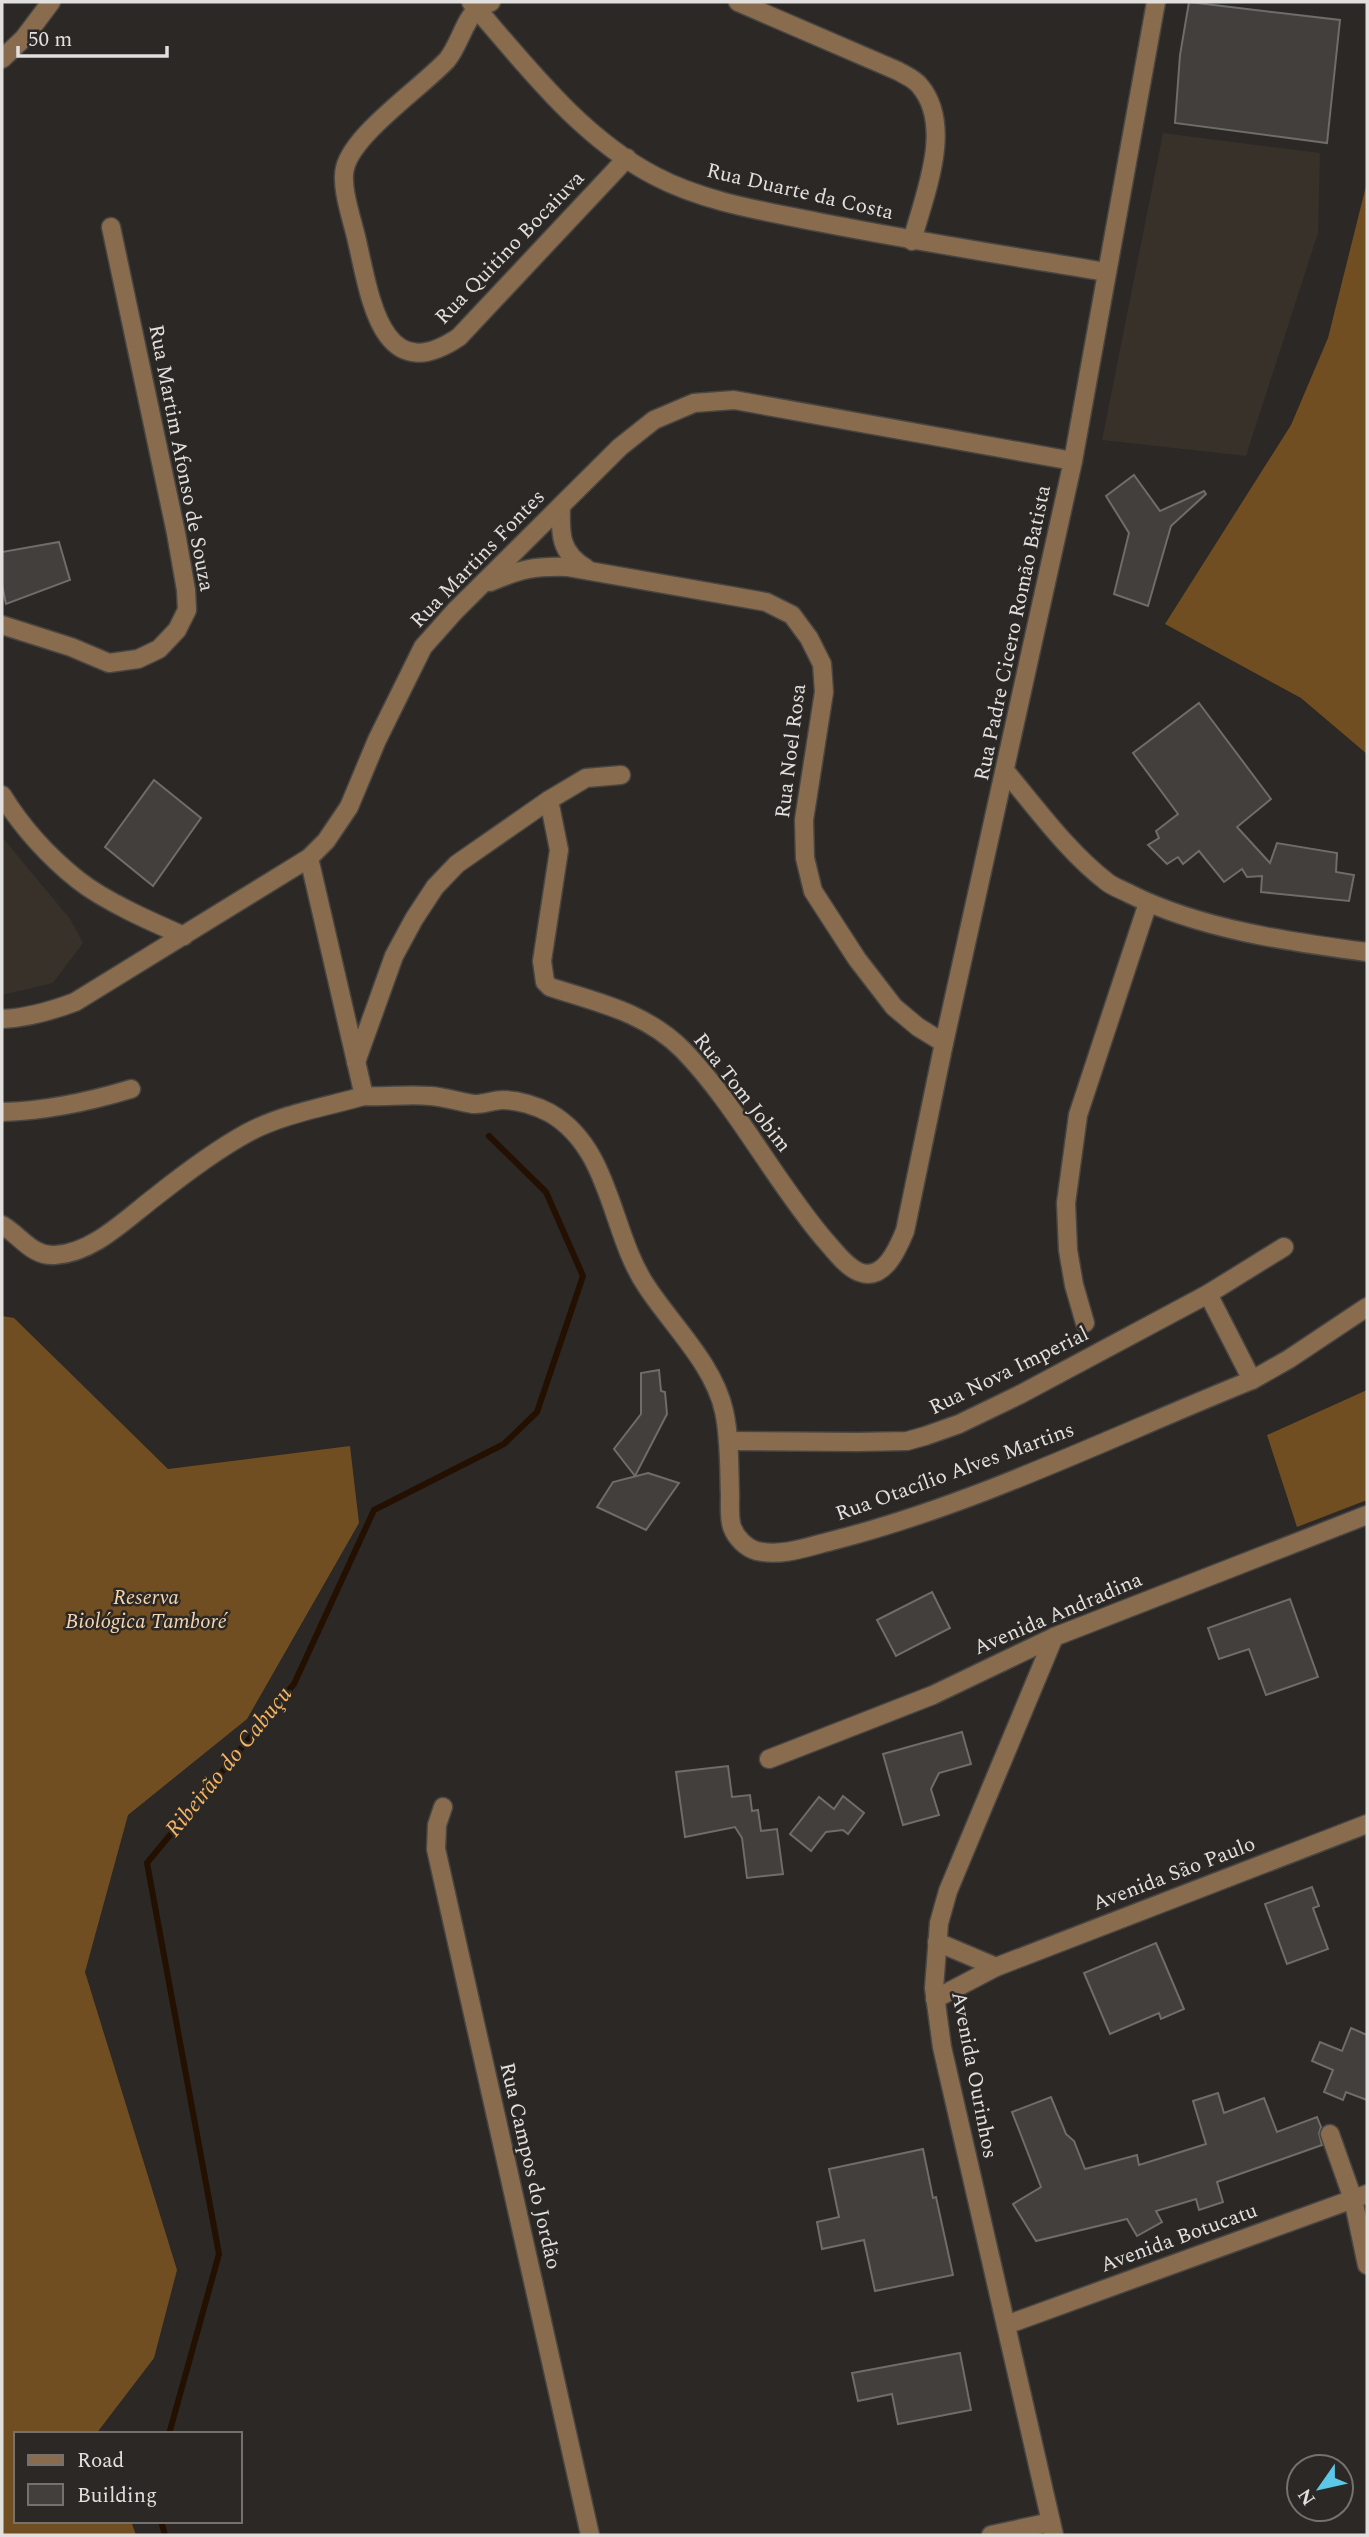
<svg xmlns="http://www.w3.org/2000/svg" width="1369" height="2537" viewBox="0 0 1369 2537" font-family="Spectral,serif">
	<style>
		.built { fill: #373129 }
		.forest { fill: #714e21 }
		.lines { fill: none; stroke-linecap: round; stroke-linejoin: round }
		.stream { stroke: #241000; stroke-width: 6 }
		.building { fill: #423f3c; stroke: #6f6c69; stroke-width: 2 }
		.minor-casing { stroke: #484543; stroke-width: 21 }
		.minor { stroke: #886c4d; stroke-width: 18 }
		.labels { text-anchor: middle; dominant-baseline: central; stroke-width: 5; stroke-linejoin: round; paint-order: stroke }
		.street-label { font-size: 21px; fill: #e1e0de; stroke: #2b2825 }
		.park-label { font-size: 21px; font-style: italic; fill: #f6d5ae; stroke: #2b2825 }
		.water-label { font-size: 23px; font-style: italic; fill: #f6b461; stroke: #2b2825 }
	</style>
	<rect width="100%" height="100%" fill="#2b2825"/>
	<g class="built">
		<polygon points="1163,133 1320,153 1318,233 1246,456 1102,440"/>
		<polygon points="2,837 70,919 83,943 53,983 2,995"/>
	</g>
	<g class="forest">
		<polygon points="1367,182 1367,754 1301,698 1165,624 1291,425 1328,338"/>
		<polygon points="2,1316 14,1318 168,1469 350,1446 359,1523 247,1719 128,1815 85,1972 177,2270 154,2358 96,2434 16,2434 16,2521 131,2521 136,2535 2,2535"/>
		<polygon points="1367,1390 1367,1500 1297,1527 1267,1435"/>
	</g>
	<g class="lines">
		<g class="stream">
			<polyline points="169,2434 219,2254 147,1863 294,1684 374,1510 504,1444 537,1412 583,1276 546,1192 489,1136"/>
			<polyline points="161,2521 165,2535"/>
		</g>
	</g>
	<g class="building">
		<polygon points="1189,2 1340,20 1327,143 1175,123 1180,55"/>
		<polygon points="1134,475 1160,511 1204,491 1206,494 1171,526 1148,606 1114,594 1129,533 1106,496"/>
		<polygon points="59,542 70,580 6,604 2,585 2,552"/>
		<polygon points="1199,703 1271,799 1237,827 1270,863 1277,843 1337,853 1336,872 1354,875 1349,901 1261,892 1262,876 1247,877 1242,869 1224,882 1199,851 1183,864 1178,857 1167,864 1148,845 1159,838 1156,831 1178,814 1133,753"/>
		<polygon points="154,780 201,818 153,886 105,847"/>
		<polygon points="659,1370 661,1391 665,1392 667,1414 635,1476 614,1449 641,1414 641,1373"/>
		<polygon points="648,1473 679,1483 646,1530 597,1507 613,1482"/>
		<polygon points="932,1592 950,1628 896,1656 877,1620"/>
		<polygon points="1290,1599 1318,1677 1266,1695 1249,1649 1219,1659 1208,1628"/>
		<polygon points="962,1732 971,1764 939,1773 931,1789 939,1815 903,1825 883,1754"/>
		<polygon points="728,1766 732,1797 750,1795 752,1811 758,1810 761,1831 777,1829 783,1874 747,1878 742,1838 735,1827 685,1837 676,1772"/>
		<polygon points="843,1796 864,1813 848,1834 843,1830 826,1832 811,1851 790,1834 819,1797 834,1809"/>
		<polygon points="1312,1887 1319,1906 1313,1908 1328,1949 1287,1964 1265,1904"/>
		<polygon points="1156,1943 1184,2009 1161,2019 1159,2013 1110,2034 1084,1973"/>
		<polygon points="1351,2028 1367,2035 1367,2100 1346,2092 1343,2100 1324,2092 1333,2070 1312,2061 1320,2042 1342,2051"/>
		<polygon points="1218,2093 1224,2113 1264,2098 1277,2132 1317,2117 1321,2127 1319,2133 1322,2145 1217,2182 1223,2202 1199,2210 1196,2199 1156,2211 1162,2222 1137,2236 1127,2219 1036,2241 1013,2204 1041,2187 1012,2112 1051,2097 1066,2134 1074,2141 1085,2169 1137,2155 1139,2165 1206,2144 1193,2101"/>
		<polygon points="923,2149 933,2198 936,2197 953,2275 875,2291 864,2240 822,2249 817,2222 839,2217 829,2169"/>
		<polygon points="960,2353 971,2410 898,2424 892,2394 858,2401 852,2373"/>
	</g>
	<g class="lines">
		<defs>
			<g id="minor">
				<path d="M471 2C525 64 580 137 655 176 704 202 764 211 818 222 914 241 1010 256 1106 272"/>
				<path d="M491 2C487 4 480 6 477 9 464 21 459 46 447 60 422 87 353 134 345 168 340 187 353 222 357 241 370 296 381 390 459 337L627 158"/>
				<path d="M738 2 898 71C905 75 915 79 920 86 954 127 924 195 912 241"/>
				<polyline points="2,59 24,38 51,2"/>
				<path d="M561 506C560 534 560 553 586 568"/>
				<path d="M490 582C521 569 534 566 567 567L766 602 792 615 809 638 822 664 824 692 804 820 805 858 813 891 857 959 894 1007 918 1027 944 1043"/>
				<polyline points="2,625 71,647 109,663 138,659 159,649 177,630 187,610 186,590 176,533 111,227"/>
				<path d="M1006 772C1037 809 1068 852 1107 882 1113 887 1123 890 1130 894 1200 929 1290 942 1367 952"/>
				<path d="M2 795C21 826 49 857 78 880 106 902 152 922 184 936"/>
				<path d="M549 800 559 850 542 961 545 982 550 987C599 1003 645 1012 683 1050 737 1106 774 1180 824 1239 834 1250 845 1266 859 1272 884 1282 898 1248 905 1231L944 1043 1073 461 1156 2"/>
				<path d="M309 858 364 1096C386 1097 409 1094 431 1096 445 1097 459 1102 473 1104 483 1105 493 1100 503 1100 518 1100 537 1106 550 1113 612 1149 610 1233 647 1287 672 1325 714 1365 724 1411 730 1438 729 1468 730 1496 730 1505 729 1518 732 1527 736 1538 746 1548 757 1551 783 1557 810 1546 835 1540 979 1503 1115 1435 1252 1380L1289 1359 1367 1307"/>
				<path d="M2 1019C27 1018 51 1011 75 1002L309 858 326 841 349 807 377 740 423 647 455 611 620 447 654 420 694 403 734 400 1073 461"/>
				<polyline points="356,1062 394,956 414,919 435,887 457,864 549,800 586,778 621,775"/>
				<path d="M2 1112C47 1111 88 1102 131 1089"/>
				<path d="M2 1225C20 1235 32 1257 55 1255 93 1253 126 1219 155 1197 184 1174 214 1151 247 1133 282 1114 325 1107 364 1096"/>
				<polyline points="1208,1294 1252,1380"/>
				<polyline points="1085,1323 1074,1285 1068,1250 1066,1203 1078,1115 1148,903"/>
				<polyline points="728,1441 857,1442 907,1441 925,1436 959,1424 1019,1395 1208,1294 1284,1247"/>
				<polyline points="769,1759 933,1695 1054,1637 1367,1515"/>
				<polyline points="443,1807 437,1825 436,1849 590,2535"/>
				<polyline points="937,1942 996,1967"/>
				<polyline points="935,1999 996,1967 1367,1824"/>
				<polyline points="1330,2134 1353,2199 1367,2265"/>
				<polyline points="1006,2325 1367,2194"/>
				<polyline points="991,2535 1051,2522"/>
				<polyline points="1054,2535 942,2047 934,1988 939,1923 948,1891 1054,1637"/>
			</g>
		</defs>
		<use href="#minor" class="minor-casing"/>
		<use href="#minor" class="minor"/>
	</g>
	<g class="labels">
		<g class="street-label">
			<text transform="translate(800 192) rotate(13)">Rua Duarte da Costa</text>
			<text transform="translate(510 248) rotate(-46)">Rua Quitino Bocaiuva</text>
			<text transform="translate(181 458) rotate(79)">Rua Martim Afonso de Souza</text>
			<text transform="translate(478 559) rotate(-46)">Rua Martins Fontes</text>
			<text transform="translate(1013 633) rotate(-78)">Rua Padre Cicero Romão Batista</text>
			<text transform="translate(791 751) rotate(-83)">Rua Noel Rosa</text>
			<text transform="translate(742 1093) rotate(52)">Rua Tom Jobim</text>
			<text transform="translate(1009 1371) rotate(-26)">Rua Nova Imperial</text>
			<text transform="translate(955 1472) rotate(-20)">Rua Otacílio Alves Martins</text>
			<text transform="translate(1058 1614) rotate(-23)">Avenida Andradina</text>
			<text transform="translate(1174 1874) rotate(-21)">Avenida São Paulo</text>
			<text transform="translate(974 2075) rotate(79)">Avenida Ourinhos</text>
			<text transform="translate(530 2166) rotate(77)">Rua Campos do Jordão</text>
			<text transform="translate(1179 2238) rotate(-20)">Avenida Botucatu</text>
		</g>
		<g class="park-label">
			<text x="146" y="1598">Reserva<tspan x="146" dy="24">Biológica Tamboré</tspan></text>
		</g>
		<g class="water-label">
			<text transform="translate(229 1762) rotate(-51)">Ribeirão do Cabuçu</text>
		</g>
	</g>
	<rect width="1369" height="2537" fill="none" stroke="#e1e0de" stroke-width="7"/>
	<rect x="14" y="2432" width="228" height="91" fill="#2b2825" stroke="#74726f" stroke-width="2"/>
	<rect x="28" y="2455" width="35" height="10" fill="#886c4d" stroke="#74726f" stroke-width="2"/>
	<text x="77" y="2467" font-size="21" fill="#e1e0de">Road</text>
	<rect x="28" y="2484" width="35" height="21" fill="#423f3c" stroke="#74726f" stroke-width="2"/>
	<text x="77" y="2502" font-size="21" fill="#e1e0de">Building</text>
	<g transform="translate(1320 2488) rotate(236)"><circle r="33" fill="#2b2825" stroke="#74726f" stroke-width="2"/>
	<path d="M0-5L12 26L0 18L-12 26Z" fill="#5cc7e7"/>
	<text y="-10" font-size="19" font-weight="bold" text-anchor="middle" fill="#e1e0de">N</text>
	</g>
	<path d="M18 46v10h149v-10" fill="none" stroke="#e1e0de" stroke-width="3.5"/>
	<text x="28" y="46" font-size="21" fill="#e1e0de" stroke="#2b2825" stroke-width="5" paint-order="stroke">50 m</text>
</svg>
